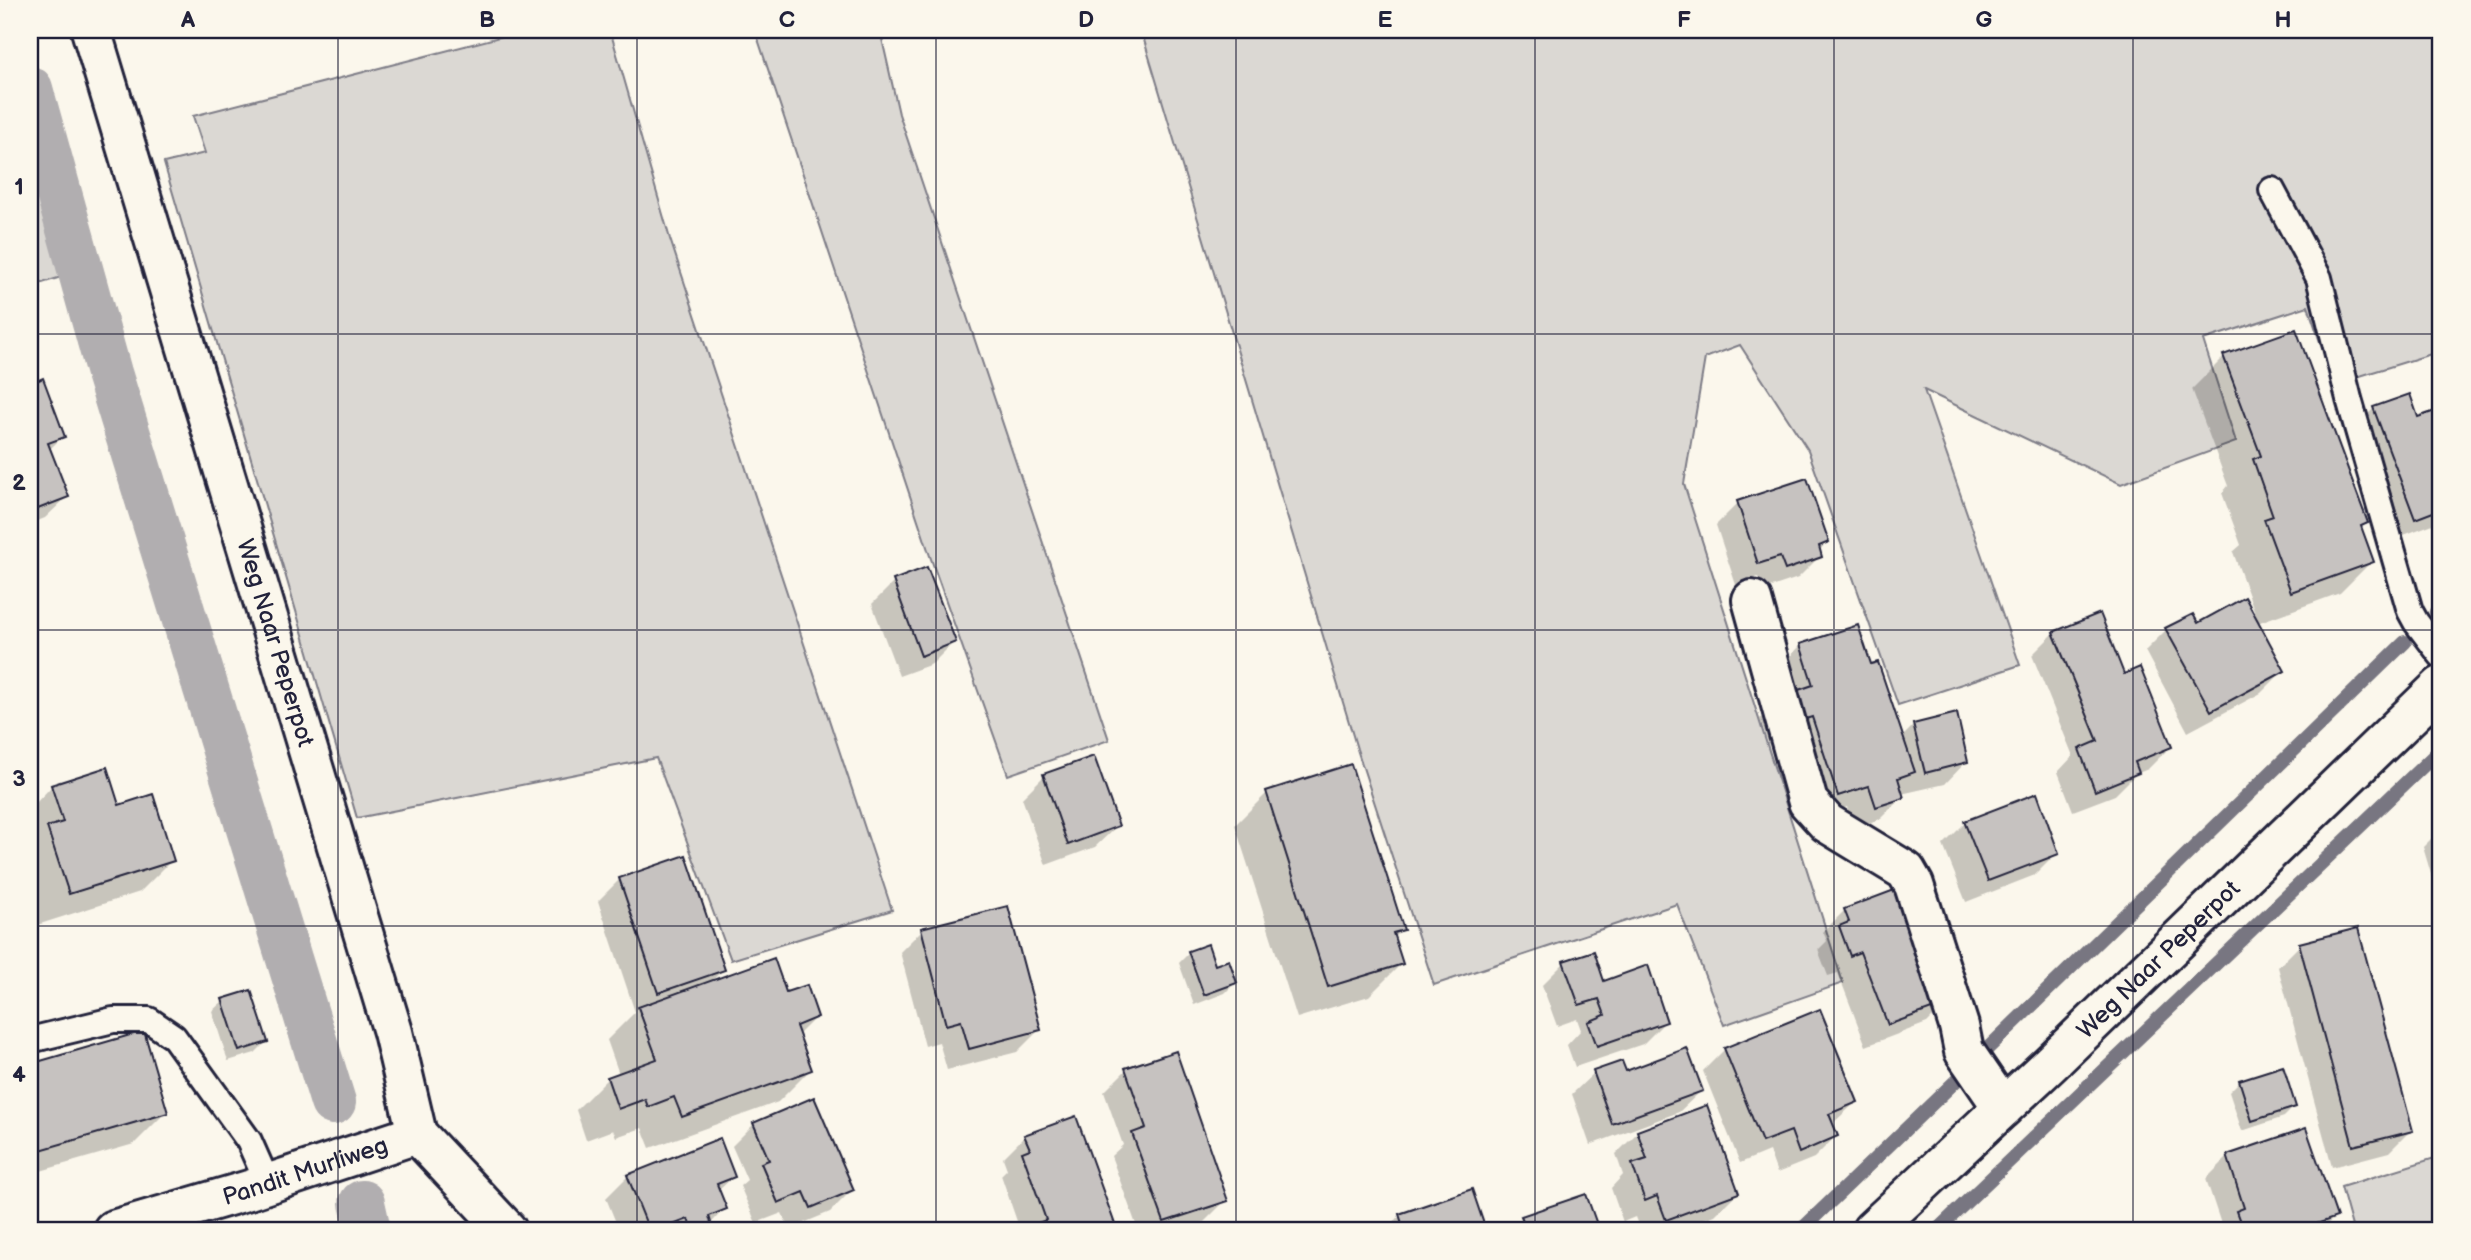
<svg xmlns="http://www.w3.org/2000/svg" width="2471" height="1260" viewBox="0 0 2471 1260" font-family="'Balsamiq Sans',sans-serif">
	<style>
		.green { fill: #dbd8d3; stroke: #7e7d87; stroke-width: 2 }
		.shadow { fill: #0003 }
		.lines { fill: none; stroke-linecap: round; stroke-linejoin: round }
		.stream { stroke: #787681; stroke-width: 14 }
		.canal { stroke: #b1aeb0; stroke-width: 46 }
		.building { fill: #c6c2c0; stroke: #22223b; stroke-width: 2 }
		.service-casing { stroke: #22223b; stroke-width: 30 }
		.minor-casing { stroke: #22223b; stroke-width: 44 }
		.tertiary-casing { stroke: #22223b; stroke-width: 44 }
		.service { stroke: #fbf7ec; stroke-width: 24 }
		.minor { stroke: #fbf7ec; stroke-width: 38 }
		.tertiary { stroke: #fbf7ec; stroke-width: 38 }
		.grid { fill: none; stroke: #22223b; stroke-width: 2; stroke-opacity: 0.55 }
		.labels { text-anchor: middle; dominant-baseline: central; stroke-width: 5; stroke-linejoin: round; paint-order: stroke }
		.street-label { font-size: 24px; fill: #22223b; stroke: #fbf7ec }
		.neatline { fill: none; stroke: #22223b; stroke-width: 2.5 }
		.grid-label { font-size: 23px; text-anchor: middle; font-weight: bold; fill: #22223b }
	</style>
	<rect width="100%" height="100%" fill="#fbf7ec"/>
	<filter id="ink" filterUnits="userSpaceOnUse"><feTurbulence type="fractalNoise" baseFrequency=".0143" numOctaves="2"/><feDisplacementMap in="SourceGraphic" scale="14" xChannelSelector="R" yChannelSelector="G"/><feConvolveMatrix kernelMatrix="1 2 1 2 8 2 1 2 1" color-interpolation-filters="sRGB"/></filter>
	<g filter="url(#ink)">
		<g class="green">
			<polygon points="527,30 610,30 670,239 892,910 731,960 656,758 357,818 164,163 205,153 193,116"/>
			<polygon points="755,30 880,30 899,114 1109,740 1008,775 930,556"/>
			<polygon points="1141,30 2441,30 2441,351 2334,384 2308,306 2203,340 2236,442 2121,484 1924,390 2020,665 1898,705 1808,450 1740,345 1705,358 1684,484 1843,983 1724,1025 1677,904 1434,985 1357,749"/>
			<polygon points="30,89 80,271 30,287"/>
			<polygon points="2441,1156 2441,1230 2353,1230 2341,1187"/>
		</g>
		<g class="shadow">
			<polygon points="2224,357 2366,523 2360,529 2372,561 2340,593 2257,623 2283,671 2261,693 2188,732 2145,651 2166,630 2257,618 2233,552 2241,545 2222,493 2228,486 2192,389"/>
			<polygon points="42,381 63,436 49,450 67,497 45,518 30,524 30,385"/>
			<polygon points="2374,408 2417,419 2441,410 2441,521 2393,539 2353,430"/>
			<polygon points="1806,480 1827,542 1819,551 1820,556 1798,578 1763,590 1758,577 1736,585 1716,525 1738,503"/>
			<polygon points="926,569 954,642 932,664 899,676 872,604 894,582"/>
			<polygon points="1857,627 1870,666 1901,738 1914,725 1966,762 1945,784 1901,794 1902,797 1880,819 1854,828 1847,807 1817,817 1790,738 1769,745 1760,719 1782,697 1779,668 1800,646"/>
			<polygon points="2054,633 2123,676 2170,747 2148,769 2136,774 2115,795 2073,811 2058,772 2073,756 2032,655"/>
			<polygon points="1044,776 1117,826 1095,847 1046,865 1022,798"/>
			<polygon points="52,786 118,807 172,860 140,892 37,925 30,901 30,809"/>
			<polygon points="1267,793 1402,929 1393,938 1401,964 1369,996 1297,1018 1235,825"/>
			<polygon points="1965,823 2057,853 2035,875 1966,902 1943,845"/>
			<polygon points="2441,829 2441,908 2423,847"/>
			<polygon points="620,879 723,970 709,983 785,994 816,1017 797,1036 810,1070 778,1102 650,1148 642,1128 616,1137 613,1130 586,1140 576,1110 608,1078 619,1074 607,1040 635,1012 598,901"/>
			<polygon points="1845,910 1949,1001 1927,1023 1866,1046 1838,973 1828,976 1818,950 1827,941 1823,932"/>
			<polygon points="922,930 1039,1030 1017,1052 947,1070 939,1042 925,1046 900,952"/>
			<polygon points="2300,945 2411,1130 2389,1152 2332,1167 2278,967"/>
			<polygon points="1189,953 1214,967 1235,983 1225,993 1194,1005 1179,963"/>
			<polygon points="1564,963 1665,1022 1643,1044 1575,1067 1567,1045 1581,1030 1577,1019 1557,1026 1542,985"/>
			<polygon points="223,1001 266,1042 255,1053 228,1061 212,1011"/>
			<polygon points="143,1033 166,1112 134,1144 30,1174 30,1065"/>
			<polygon points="1725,1049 1856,1102 1831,1125 1836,1136 1814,1158 1777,1173 1769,1151 1740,1163 1703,1071"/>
			<polygon points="1126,1070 1226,1200 1204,1222 1180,1230 1138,1230 1111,1156 1123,1145 1104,1092"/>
			<polygon points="1594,1073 1625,1073 1701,1091 1679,1112 1590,1145 1572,1094"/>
			<polygon points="2240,1081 2294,1107 2284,1117 2242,1131 2229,1092"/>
			<polygon points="1075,1118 1115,1230 1020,1230 1001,1175 1007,1169 1003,1158 1025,1136"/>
			<polygon points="754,1124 852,1190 830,1212 789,1229 782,1213 756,1223 740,1186 747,1180 732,1146"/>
			<polygon points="2305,1130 2335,1217 2321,1230 2219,1230 2222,1227 2206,1179 2228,1157"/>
			<polygon points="1638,1132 1737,1193 1715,1215 1672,1230 1640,1230 1635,1217 1623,1222 1611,1188 1623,1175 1616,1154"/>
			<polygon points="628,1176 733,1177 718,1191 725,1208 705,1230 619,1230 606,1198"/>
			<polygon points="1471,1191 1484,1230 1385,1230 1400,1216"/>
			<polygon points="1585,1196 1597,1230 1510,1230 1522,1218"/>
		</g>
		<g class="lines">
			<g class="stream">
				<polyline points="2436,612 2441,607"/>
				<polyline points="1981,1055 2405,642"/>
				<polyline points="1801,1230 1963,1074"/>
				<polyline points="1937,1230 2441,749"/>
			</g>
			<g class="canal">
				<polyline points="30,89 109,373 333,1102"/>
				<polyline points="362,1203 368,1230"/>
			</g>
		</g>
		<g class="building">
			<polygon points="2296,329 2368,523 2361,526 2374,562 2291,592 2264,519 2273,516 2253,459 2261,456 2223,355"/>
			<polygon points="43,378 65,437 48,443 69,497 30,512 30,384"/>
			<polygon points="2410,394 2418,417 2441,409 2441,509 2415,519 2373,407"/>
			<polygon points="1807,478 1829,542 1819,546 1822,557 1785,570 1780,557 1758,564 1737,501"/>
			<polygon points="927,567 956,642 921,656 893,580"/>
			<polygon points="2245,597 2285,671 2211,711 2165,628 2193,614 2198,623"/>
			<polygon points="2100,613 2124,674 2140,667 2172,747 2135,762 2139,773 2095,791 2079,749 2098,741 2053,632"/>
			<polygon points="1858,625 1871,664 1878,662 1915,772 1898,778 1904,798 1876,807 1869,786 1838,796 1812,717 1790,724 1781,696 1813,685 1800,644"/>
			<polygon points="1957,713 1968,762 1925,773 1913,724"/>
			<polygon points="1094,756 1119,826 1068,845 1043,774"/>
			<polygon points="1351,764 1404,930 1393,933 1403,964 1328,987 1266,791"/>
			<polygon points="107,767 119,805 153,794 174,861 69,894 47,827 63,822 51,785"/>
			<polygon points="2037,793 2059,854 1988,881 1964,821"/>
			<polygon points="686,855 725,970 658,993 619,878"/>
			<polygon points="1897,889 1951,1002 1888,1025 1860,952 1850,956 1839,926 1849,922 1844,909"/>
			<polygon points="1008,906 1041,1030 969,1049 961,1021 946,1025 921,928"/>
			<polygon points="2358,928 2413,1131 2353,1146 2299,943"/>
			<polygon points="1208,944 1215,965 1229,960 1237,983 1204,995 1188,951"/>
			<polygon points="1594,951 1604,981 1648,965 1667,1022 1597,1046 1588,1022 1605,1015 1599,999 1579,1005 1563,961"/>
			<polygon points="774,958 786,992 807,985 818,1017 796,1026 812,1070 682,1117 674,1097 648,1107 645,1099 618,1109 607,1077 657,1059 638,1007"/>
			<polygon points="251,990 268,1042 239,1051 222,999"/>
			<polygon points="1820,1009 1858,1102 1829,1114 1838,1136 1799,1153 1791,1131 1762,1142 1724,1048"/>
			<polygon points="144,1031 168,1113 30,1153 30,1064"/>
			<polygon points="1687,1048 1703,1091 1612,1124 1593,1071 1622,1061 1626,1071"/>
			<polygon points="1176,1051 1228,1201 1164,1222 1132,1133 1146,1128 1125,1068"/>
			<polygon points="2283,1066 2296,1107 2252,1121 2239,1080"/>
			<polygon points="814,1097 854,1190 811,1208 804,1192 778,1203 761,1163 769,1160 753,1123"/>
			<polygon points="1707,1105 1739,1193 1666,1220 1657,1196 1645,1201 1632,1164 1647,1159 1637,1131"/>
			<polygon points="1076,1116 1117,1230 1037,1230 1035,1224 1046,1220 1022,1152 1030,1149 1024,1135"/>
			<polygon points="2306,1128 2337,1217 2299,1230 2243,1230 2236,1211 2244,1208 2227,1155"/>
			<polygon points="720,1138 735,1177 717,1184 727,1209 709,1216 712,1226 700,1230 692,1230 688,1219 660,1230 649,1230 627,1175"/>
			<polygon points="1472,1189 1486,1230 1404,1230 1399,1214"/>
			<polygon points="1586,1194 1599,1230 1527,1230 1521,1216"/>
		</g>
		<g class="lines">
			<defs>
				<g id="service">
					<polyline points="2272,190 2319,278 2349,399 2410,611 2416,622 2441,655"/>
					<polyline points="30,1040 113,1020 149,1020 174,1037 249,1141 268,1184"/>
				</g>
				<polyline id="minor" points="1752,600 1808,802 1827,823 1906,871 1914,885 1959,1026 1964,1051 2003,1108"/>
				<g id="tertiary">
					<path id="s1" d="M91 30 393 1032 417 1134 507 1230"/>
					<path id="s2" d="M113 1230 249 1190 417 1134"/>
					<path id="s3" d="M1872 1230 2049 1065 2441 686"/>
				</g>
			</defs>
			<use href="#service" class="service-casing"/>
			<use href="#minor" class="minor-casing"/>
			<use href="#tertiary" class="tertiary-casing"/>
			<use href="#service" class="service"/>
			<use href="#minor" class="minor"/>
			<use href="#tertiary" class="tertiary"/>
		</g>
	</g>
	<path class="grid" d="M338 30V1230M637 30V1230M936 30V1230M1236 30V1230M1535 30V1230M1834 30V1230M2133 30V1230M30 334H2441M30 630H2441M30 926H2441"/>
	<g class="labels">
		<g class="street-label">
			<text stroke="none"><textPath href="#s1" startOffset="640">Weg Naar Peperpot</textPath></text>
			<text stroke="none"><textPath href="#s3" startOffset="394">Weg Naar Peperpot</textPath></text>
			<text stroke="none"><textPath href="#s2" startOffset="201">Pandit Murliweg</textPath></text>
		</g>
	</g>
	<rect width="2471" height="1260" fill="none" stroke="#fbf7ec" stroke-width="77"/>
	<rect x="38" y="38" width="2394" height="1184" class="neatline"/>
	<g class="grid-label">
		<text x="188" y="27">A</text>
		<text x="487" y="27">B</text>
		<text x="787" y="27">C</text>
		<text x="1086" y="27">D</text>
		<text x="1385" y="27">E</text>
		<text x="1684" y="27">F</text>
		<text x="1984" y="27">G</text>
		<text x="2283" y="27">H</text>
		<text x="19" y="194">1</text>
		<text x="19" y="490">2</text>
		<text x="19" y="786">3</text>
		<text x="19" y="1082">4</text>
	</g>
</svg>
